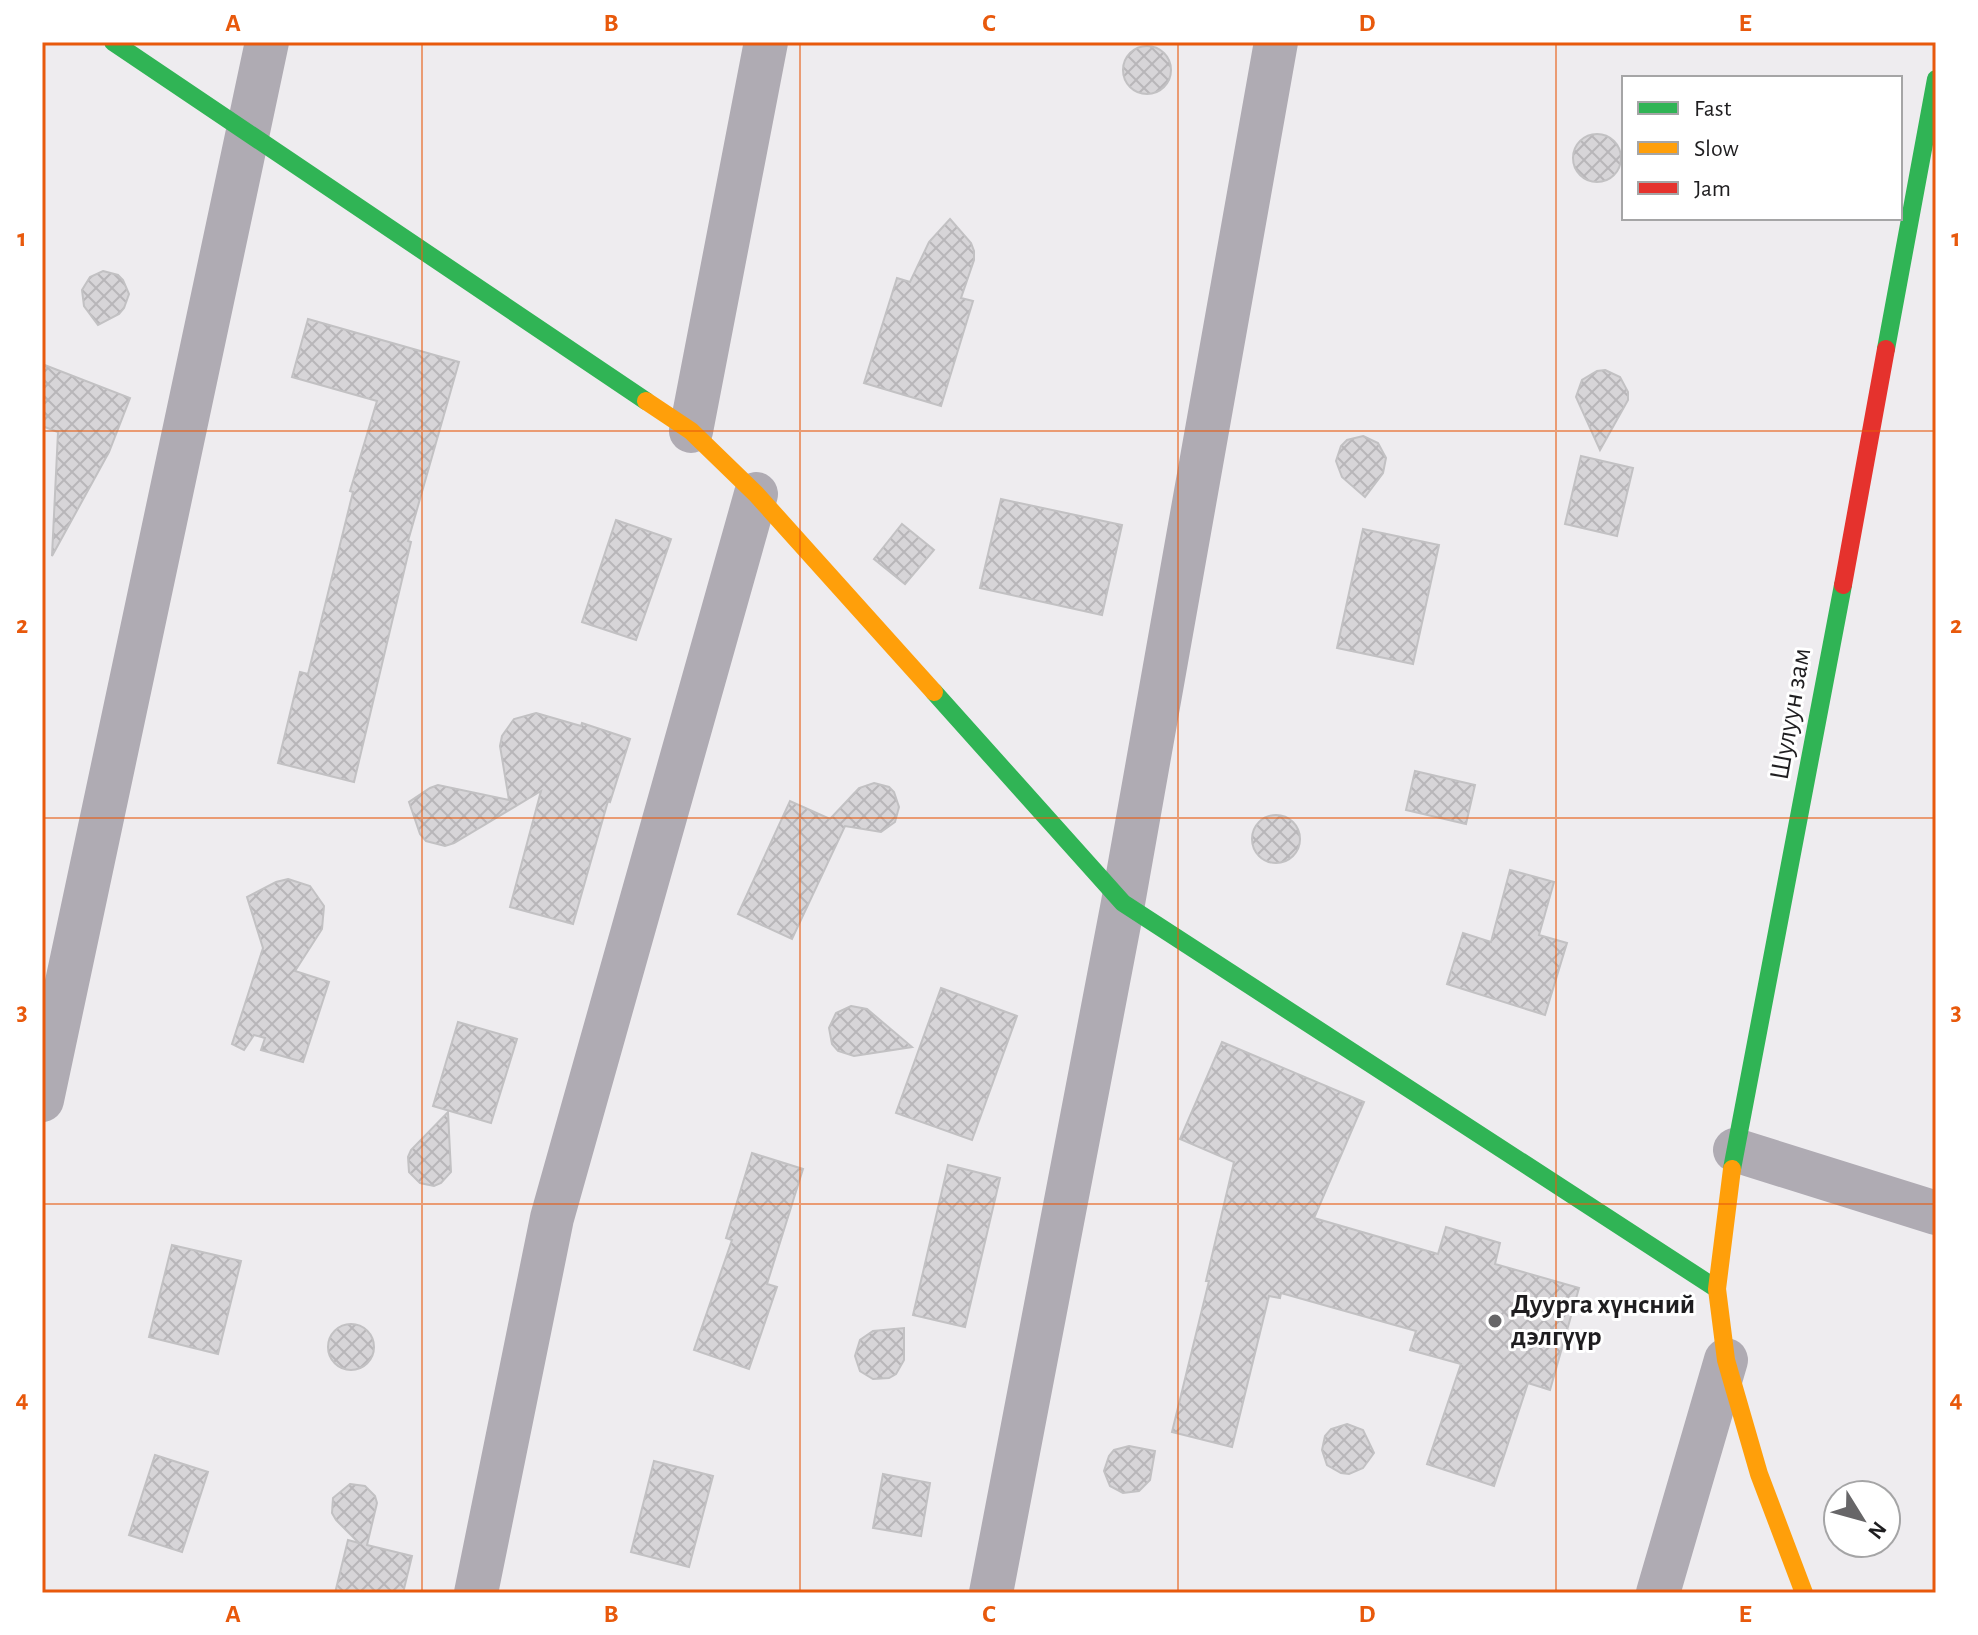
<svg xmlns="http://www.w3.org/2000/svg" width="1978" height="1635" viewBox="0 0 1978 1635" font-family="'Alegreya Sans',sans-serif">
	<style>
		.building { fill: url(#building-cross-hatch); stroke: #c2c1c3; stroke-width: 2 }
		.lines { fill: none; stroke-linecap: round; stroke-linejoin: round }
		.street { stroke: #afabb3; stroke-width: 44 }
		.fast { stroke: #30b455; stroke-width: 18 }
		.slow { stroke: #ff9f0a; stroke-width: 18 }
		.jam { stroke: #e5322d; stroke-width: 18 }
		.grid { fill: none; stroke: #e8590c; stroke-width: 2; stroke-opacity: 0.55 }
		.poi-dot { fill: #676668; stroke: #fff; stroke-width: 3 }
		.labels { text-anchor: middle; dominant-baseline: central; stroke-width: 6; stroke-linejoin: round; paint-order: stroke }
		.street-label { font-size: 28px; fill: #1f1e20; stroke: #fff }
		.poi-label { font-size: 28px; font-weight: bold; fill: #1f1e20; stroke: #fff; text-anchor: start }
		.neatline { fill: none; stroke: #e8590c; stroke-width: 3 }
		.grid-label { font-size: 26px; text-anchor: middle; font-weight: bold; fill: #e8590c }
	</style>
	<defs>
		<pattern id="building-cross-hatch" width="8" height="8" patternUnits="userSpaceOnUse" patternTransform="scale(2)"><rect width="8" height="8" fill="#d7d5d8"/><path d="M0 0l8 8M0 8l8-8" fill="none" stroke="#b8b6b9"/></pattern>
	</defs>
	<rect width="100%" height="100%" fill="#eeecef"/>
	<g class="building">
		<circle cx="1147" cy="70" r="24"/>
		<circle cx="1597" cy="158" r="24"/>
		<polygon points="950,219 971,243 974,251 974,260 961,298 973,301 941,406 864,383 897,278 910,282 929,242"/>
		<polygon points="103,271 118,275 123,280 129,294 124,308 119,314 98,325 84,306 82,290 90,277"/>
		<polygon points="308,319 459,362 408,541 411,542 354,782 278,763 300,672 308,674 353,492 350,491 377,401 292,377"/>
		<polygon points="42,364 130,398 109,452 52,556 58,432 42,426"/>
		<polygon points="1605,370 1620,377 1628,392 1628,400 1600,450 1576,397 1582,380 1597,371"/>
		<polygon points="1363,436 1378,443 1386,458 1383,473 1365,497 1342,477 1336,461 1341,446 1347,440"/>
		<polygon points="1581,456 1633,468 1617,536 1565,524"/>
		<polygon points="1001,499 1122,525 1102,615 980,588"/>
		<polygon points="616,520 671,539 636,640 582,622"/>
		<polygon points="902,524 934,550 905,584 874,559"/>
		<polygon points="1363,529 1439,545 1413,664 1337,648"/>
		<polygon points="536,713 581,726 582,723 630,739 610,802 608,801 573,924 510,907 541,791 454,843 445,846 426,841 420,834 409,802 430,788 438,785 509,800 500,746 502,736 514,719"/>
		<polygon points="1415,771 1475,785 1466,824 1406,810"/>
		<polygon points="874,783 889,787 894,792 899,807 895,822 881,832 845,826 792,939 738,914 790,801 830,819 859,788"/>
		<circle cx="1276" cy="839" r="24"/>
		<polygon points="1510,870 1554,882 1539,935 1567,943 1545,1015 1447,984 1463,933 1491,942"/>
		<polygon points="288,879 310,886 324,906 322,929 295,971 329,982 303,1062 261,1050 265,1038 254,1035 244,1050 232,1044 263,948 247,897 276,882"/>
		<polygon points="941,988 1017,1016 972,1140 896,1113"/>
		<polygon points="851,1006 867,1009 912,1047 854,1056 838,1051 832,1044 829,1028 836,1013"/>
		<polygon points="458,1022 517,1039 491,1123 433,1106"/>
		<polygon points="1222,1042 1364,1102 1314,1218 1438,1254 1446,1227 1500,1243 1495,1264 1579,1288 1550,1390 1528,1383 1494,1486 1427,1464 1461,1364 1410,1350 1416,1331 1281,1293 1280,1298 1269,1296 1232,1447 1172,1432 1209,1281 1206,1281 1234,1162 1180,1139"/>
		<polygon points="448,1112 451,1172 441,1183 434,1186 420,1183 409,1172 408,1157 411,1150"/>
		<polygon points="752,1153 803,1169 767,1284 777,1287 749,1369 694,1350 732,1240 726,1238"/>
		<polygon points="948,1165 1000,1178 965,1327 913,1315"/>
		<polygon points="172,1245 241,1261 218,1354 149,1337"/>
		<circle cx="351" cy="1347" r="23"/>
		<polygon points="904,1328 904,1360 896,1374 889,1378 873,1379 860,1371 855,1356 860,1340 873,1331"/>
		<polygon points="1347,1424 1363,1430 1374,1453 1363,1468 1349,1474 1341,1473 1327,1465 1322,1450 1325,1436 1331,1429"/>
		<polygon points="1129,1446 1155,1451 1150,1480 1139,1491 1123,1493 1110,1486 1104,1471 1109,1456 1114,1450"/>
		<polygon points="155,1455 208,1472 182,1552 129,1535"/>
		<polygon points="654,1461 713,1476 689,1567 631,1552"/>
		<polygon points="883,1474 930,1483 921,1536 873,1528"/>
		<polygon points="350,1484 365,1486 375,1496 377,1503 367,1545 412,1556 403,1593 335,1593 348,1540 359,1543 336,1520 332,1513 333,1498"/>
	</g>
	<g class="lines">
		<g class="street">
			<polyline points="691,431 766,42"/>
			<polyline points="42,1100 267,42"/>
			<polyline points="1735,1150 1936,1213"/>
			<polyline points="476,1593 552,1218 756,494"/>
			<polyline points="991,1593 1123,903 1276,42"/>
			<polyline points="1658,1593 1726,1360"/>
		</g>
		<g class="fast">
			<polyline points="113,42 646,401"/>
			<polyline points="1886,349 1936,79"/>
			<polyline points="934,692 1123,903 1717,1289"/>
			<polyline points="1732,1169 1843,585"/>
		</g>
		<g class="slow">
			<polyline points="646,401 691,431 756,494 934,692"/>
			<polyline points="1732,1169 1717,1289 1726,1360 1759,1474 1804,1593"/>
		</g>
		<polyline class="jam" points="1843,585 1886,349"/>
	</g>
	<path class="grid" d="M422 42V1593M800 42V1593M1178 42V1593M1556 42V1593M42 431H1936M42 818H1936M42 1204H1936"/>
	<circle class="poi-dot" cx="1495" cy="1321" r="8"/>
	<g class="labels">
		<g class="street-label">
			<text transform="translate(1791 714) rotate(-80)">Шулуун зам</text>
		</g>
		<g class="poi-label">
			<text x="1511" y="1305">Дуурга хүнсний<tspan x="1511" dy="32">дэлгүүр</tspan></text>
		</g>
	</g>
	<rect width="1978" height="1635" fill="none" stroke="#ffffff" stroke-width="88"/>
	<rect x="1622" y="76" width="280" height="144" fill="#ffffff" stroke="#a5a5a6" stroke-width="2"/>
	<rect x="1638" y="102" width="40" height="12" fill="#30b455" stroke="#a5a5a6" stroke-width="2"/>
	<text x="1694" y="116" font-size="24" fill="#1f1e20">Fast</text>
	<rect x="1638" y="142" width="40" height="12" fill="#ff9f0a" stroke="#a5a5a6" stroke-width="2"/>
	<text x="1694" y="156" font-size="24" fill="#1f1e20">Slow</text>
	<rect x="1638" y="182" width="40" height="12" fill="#e5322d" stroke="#a5a5a6" stroke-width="2"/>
	<text x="1694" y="196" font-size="24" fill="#1f1e20">Jam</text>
	<g transform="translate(1862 1519) rotate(127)"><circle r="38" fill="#ffffff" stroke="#a5a5a6" stroke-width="2"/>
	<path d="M0-6L14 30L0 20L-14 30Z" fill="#676668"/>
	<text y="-12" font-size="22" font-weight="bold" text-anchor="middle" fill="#1f1e20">N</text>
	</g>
	<rect x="44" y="44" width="1890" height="1547" class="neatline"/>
	<g class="grid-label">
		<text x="233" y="31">A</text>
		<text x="611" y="31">B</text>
		<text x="989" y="31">C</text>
		<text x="1367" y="31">D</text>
		<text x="1745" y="31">E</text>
		<text x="22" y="246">1</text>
		<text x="1956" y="246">1</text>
		<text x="22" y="633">2</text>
		<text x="1956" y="633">2</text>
		<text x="22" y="1020">3</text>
		<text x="1956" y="1020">3</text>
		<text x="22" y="1407">4</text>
		<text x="1956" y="1407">4</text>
		<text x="233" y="1622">A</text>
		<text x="611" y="1622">B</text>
		<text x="989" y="1622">C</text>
		<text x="1367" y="1622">D</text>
		<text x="1745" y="1622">E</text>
	</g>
</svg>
